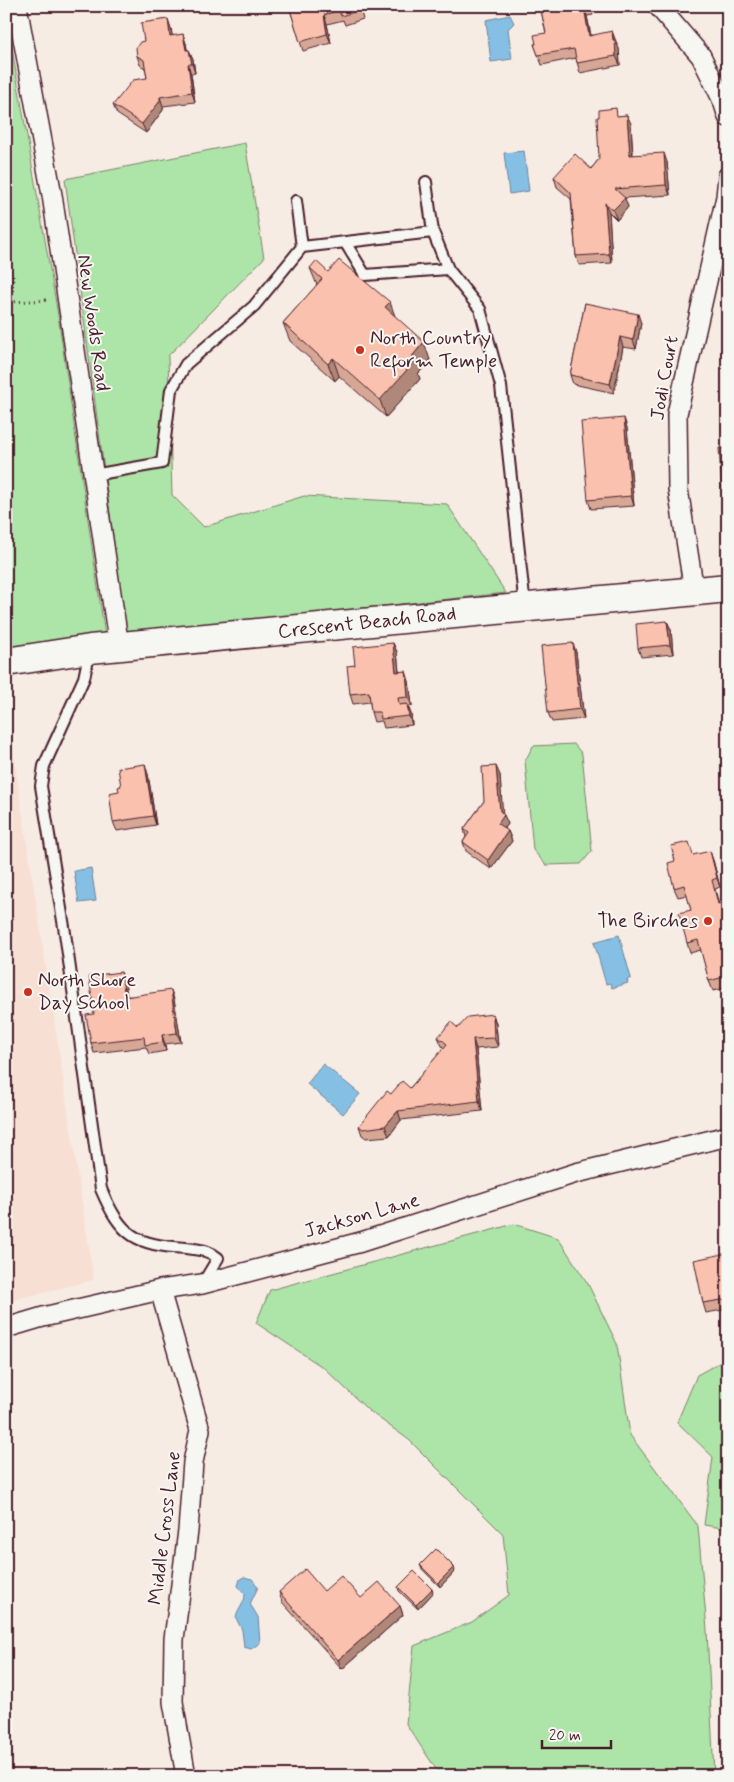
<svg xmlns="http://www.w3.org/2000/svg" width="734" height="1782" viewBox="0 0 734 1782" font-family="Mynerve,sans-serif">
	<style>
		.built { fill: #f8dfd4 }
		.green { fill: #ade4a8; stroke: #7c826a }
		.water { fill: #85c0e4; stroke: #6d809a }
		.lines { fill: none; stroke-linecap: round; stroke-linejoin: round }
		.lane-casing { stroke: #4a1f2b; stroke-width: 14 }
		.street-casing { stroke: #4a1f2b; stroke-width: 22 }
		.secondary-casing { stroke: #4a1f2b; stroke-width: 31 }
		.path { stroke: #4a1f2b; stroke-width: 3; stroke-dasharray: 1 4; stroke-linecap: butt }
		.lane { stroke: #f6f6f2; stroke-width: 10 }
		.street { stroke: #f6f6f2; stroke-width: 19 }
		.secondary { stroke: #f6f6f2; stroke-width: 28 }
		.wall { fill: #d7a796; stroke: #4a1f2b }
		.shaded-wall { fill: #af887a; stroke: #4a1f2b }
		.building { fill: #fac2ae; stroke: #4a1f2b }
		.poi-dot { fill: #c8321e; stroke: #f6f6f2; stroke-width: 2 }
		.labels { text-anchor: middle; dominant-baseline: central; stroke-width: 4; stroke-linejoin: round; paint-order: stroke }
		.street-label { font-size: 20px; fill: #4a1f2b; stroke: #f6f6f2 }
		.poi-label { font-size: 20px; fill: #4a1f2b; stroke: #f6f6f2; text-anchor: start }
	</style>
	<rect width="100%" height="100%" fill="#f7ece4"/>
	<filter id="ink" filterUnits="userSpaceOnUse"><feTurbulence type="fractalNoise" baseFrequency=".02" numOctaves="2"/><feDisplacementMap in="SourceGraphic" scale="10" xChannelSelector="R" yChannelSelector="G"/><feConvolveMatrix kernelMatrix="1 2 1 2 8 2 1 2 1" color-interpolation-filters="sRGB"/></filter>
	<g filter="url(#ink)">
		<polygon class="built" points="6,705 94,1280 6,1302"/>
		<g class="green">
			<polygon points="6,15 58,315 105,636 6,652"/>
			<polygon points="245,143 264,258 168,356 172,495 204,527 304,496 447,504 506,593 126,633 65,179"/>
			<polygon points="574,744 582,754 592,851 581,864 546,865 533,850 525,761 533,746"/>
			<polygon points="514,1224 558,1238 588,1284 617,1344 630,1435 698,1526 707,1630 714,1776 440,1775 406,1724 414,1646 472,1622 509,1595 503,1534 409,1440 369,1411 324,1368 256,1323 270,1290"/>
			<polygon points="728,1358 728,1529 704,1525 713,1457 677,1422 697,1375"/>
		</g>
		<g class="water">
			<polygon points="510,15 514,23 508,29 512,59 491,62 486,20"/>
			<polygon points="524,151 529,191 509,194 504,153"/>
			<polygon points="91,868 96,901 79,903 74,871"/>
			<polygon points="619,935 631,978 627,980 628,983 612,988 610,983 606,984 594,942"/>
			<polygon points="323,1064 360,1094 343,1114 307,1084"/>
			<path d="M244 1577 252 1579 258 1587 250 1604 258 1617 260 1643 251 1649 244 1647 242 1630 236 1618C238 1608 245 1604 245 1594L238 1586 240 1579Z"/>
		</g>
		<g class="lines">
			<defs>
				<g id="lane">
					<polyline points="426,182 433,232"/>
					<polyline points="296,201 302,247"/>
					<polyline points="345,242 365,275 448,269"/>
					<polyline points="93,475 162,463 171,390 186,364 254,306 302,247 433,232 448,269 480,309 501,386 525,607"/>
					<path d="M90 650 84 678 44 766 41 786 65 933 101 1189C121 1236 135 1245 186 1248 199 1250 207 1249 218 1258L203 1283"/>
				</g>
				<g id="street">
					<polyline points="17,6 52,195 119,647"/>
					<polyline points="658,6 701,56 723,101 728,117"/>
					<polyline points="694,591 678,489 677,414 726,197 728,176"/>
					<polyline points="160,1290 200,1430 193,1462 188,1531 174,1639 173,1702 186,1776"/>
					<polyline points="6,1328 43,1317 160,1290 202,1284 361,1242 576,1173 728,1136"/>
				</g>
				<polyline id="secondary" points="6,662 90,649 728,588"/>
			</defs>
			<use href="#lane" class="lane-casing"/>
			<use href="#street" class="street-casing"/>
			<use href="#secondary" class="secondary-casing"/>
			<polyline class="path" points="6,269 13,273 12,302 48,300"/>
			<use href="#lane" class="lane"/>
			<use href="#street" class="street"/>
			<use href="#secondary" class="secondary"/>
		</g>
		<g class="wall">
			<polygon points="289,6 359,6 363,19 345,25 343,20 327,24 331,43 303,51"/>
			<polygon points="540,6 591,6 593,15 587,16 591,35 615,40 619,49 620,65 580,73 576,58 542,65 534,44 536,44 546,33"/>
			<polygon points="721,6 728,6 728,21 723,14"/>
			<polygon points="171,28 172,36 186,43 187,50 189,50 193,59 195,73 191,74 195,102 163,106 163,110 146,133 117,114 113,105 147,78 145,68 140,65 137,56 144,41"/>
			<polygon points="627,115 631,124 633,155 667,162 670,195 624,198 628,207 617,220 609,212 612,263 579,265 576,256 571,199 557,187 554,177 591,169 599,159 619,116"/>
			<polygon points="310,268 328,272 395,316 430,360 418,374 420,379 386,417 339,376 335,381 290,341 283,323 317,285"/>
			<polygon points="585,303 641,323 636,349 623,347 614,393 573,384 570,375"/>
			<polygon points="624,418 627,428 634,506 591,509 588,500"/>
			<polygon points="728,448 728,525 724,516"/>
			<polygon points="667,621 671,630 673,654 641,657 638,648"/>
			<polygon points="393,643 397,652 399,672 409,681 412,706 408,706 411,714 412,725 384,728 382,721 374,722 371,712 370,702 353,704 350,694 355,665"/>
			<polygon points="576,652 584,719 552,722 548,713"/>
			<polygon points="148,774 156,825 117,831 113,822 121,786"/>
			<polygon points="500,775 502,813 508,824 504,829 508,831 512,841 491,869 466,851 463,842 466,837 464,829 484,801"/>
			<polygon points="693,855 713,860 720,887 715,889 719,904 726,902 728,908 728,987 713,991 709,981 701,950 690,953 687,943 691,910 687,895 678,897 674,888 675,861"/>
			<polygon points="125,981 127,996 174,999 181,1042 165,1044 166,1051 149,1054 146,1047 94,1053 91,1043 94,1014"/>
			<polygon points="493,1014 496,1024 498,1047 476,1049 482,1111 401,1120 389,1136 366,1138 362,1135 359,1126 391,1094 410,1088 444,1048 442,1046 438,1037"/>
			<polygon points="728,1253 728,1309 706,1313 703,1303"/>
			<polygon points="420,1565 455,1571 440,1587 422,1569"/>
			<polygon points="398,1587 433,1593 418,1609 399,1591"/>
			<polygon points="324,1591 400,1606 403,1615 342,1669 282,1602 279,1592"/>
		</g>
		<g class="shaded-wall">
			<polygon points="584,7 587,16 592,45 589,36"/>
			<polygon points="324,15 327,24 331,43 327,34"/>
			<polygon points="168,19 171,28 174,45 170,36"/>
			<polygon points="612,31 619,49 620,65 616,56"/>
			<polygon points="183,34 186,43 189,60 186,50"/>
			<polygon points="189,50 193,59 195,73 192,64"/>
			<polygon points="188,64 191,74 195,102 192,92"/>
			<polygon points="160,97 163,106 163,110 146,133 142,124"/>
			<polygon points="627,115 631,124 633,164 630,155"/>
			<polygon points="664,153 667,162 670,195 666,185"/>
			<polygon points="625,198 628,207 617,220 613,210"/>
			<polygon points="605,203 609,212 612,263 609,254"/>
			<polygon points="390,302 396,319 385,307"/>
			<polygon points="638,314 641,323 636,349 633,340"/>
			<polygon points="620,337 623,347 614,393 610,384"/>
			<polygon points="424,342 430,360 418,374 420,379 386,417 380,400 410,359"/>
			<polygon points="333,358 339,376 335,381 328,364"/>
			<polygon points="624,418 627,428 634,506 631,496"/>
			<polygon points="667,621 671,630 673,654 670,645"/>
			<polygon points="393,643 397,652 400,682 396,672"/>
			<polygon points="573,643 576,652 584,719 580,709"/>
			<polygon points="406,671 409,681 412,706 408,697"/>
			<polygon points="407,704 411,714 412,725 409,716"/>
			<polygon points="145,764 148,774 156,825 153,816"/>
			<polygon points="496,766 500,775 503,817 504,815 508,824 501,833 498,824 500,811"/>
			<polygon points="508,831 512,841 491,869 488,860"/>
			<polygon points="710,851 713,860 720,887 717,878"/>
			<polygon points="121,972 125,981 128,1006 125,997"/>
			<polygon points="171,990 174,999 181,1042 177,1033"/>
			<polygon points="493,1014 496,1024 498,1047 494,1038"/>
			<polygon points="162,1035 165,1044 166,1051 163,1042"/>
			<polygon points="473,1039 476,1049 482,1111 479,1101"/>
			<polygon points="398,1111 401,1120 389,1136 385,1126"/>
			<polygon points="454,1567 455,1571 440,1587 438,1583"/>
			<polygon points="432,1589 433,1593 418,1609 416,1605"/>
			<polygon points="400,1606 403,1615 342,1669 338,1660"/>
		</g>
		<g class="building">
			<polygon points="289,6 359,6 360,10 341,16 339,10 324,15 327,34 300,42"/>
			<polygon points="540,6 585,6 584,7 589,36 612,31 613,40 615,40 616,56 577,63 574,49 538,55 534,44 536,44 534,35 546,33"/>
			<polygon points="721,6 728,6 728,17"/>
			<polygon points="168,19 170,36 183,34 186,50 189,50 192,64 188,64 192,92 160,97 160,101 142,124 113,105 133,80 147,78 144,60 137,56 136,48 140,42 144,41 141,23"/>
			<polygon points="616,108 617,116 627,115 630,155 664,153 666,185 615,189 625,198 613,210 605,203 609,254 576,256 571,193 554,177 575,154 591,169 599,159 597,117 599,117 599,110"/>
			<polygon points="339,260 390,302 385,307 424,342 410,359 414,362 380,400 333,358 328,364 283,323 322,279 310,268 316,261 328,272"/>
			<polygon points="585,303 638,314 633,340 620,337 610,384 570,375"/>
			<polygon points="724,348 728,348 728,388"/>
			<polygon points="624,418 631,496 588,500 581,422"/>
			<polygon points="719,448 728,448 728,516 724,516"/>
			<polygon points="667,621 670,645 638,648 636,624"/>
			<polygon points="393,643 396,672 406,671 408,697 398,698 399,705 407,704 409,716 381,719 380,712 371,712 369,692 350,694 347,666 355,665 353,647"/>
			<polygon points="573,643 580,709 548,713 541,646"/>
			<polygon points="145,764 153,816 113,822 109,793 119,791 118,787 121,786 118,768"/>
			<polygon points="496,766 500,811 504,815 498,824 508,831 488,860 463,842 469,833 464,829 484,801 482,767"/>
			<polygon points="689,842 693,855 710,851 717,878 712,880 718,904 726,902 728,910 728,932 727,932 728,936 728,976 709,981 698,940 687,943 679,913 691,910 684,885 674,888 668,863 675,861 671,846"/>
			<polygon points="121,972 125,997 171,990 177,1033 162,1035 163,1042 145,1045 144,1037 91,1043 86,1015 94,1014 89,976"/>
			<polygon points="493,1014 494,1038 473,1039 479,1101 398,1111 385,1126 363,1129 359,1126 387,1091 391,1094 402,1081 410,1088 447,1044 438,1037 451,1022 458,1028 468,1017"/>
			<polygon points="728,1253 728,1299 703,1303 694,1260"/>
			<polygon points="436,1549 454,1567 438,1583 420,1565"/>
			<polygon points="305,1569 324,1591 341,1576 361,1598 379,1582 400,1606 338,1660 279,1592"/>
			<polygon points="414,1571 432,1589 416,1605 398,1587"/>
		</g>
	</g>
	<g class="poi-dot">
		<circle cx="360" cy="350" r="5"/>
		<circle cx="708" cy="921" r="5"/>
		<circle cx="28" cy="992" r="5"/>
	</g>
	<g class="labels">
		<g class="street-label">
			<text transform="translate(93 323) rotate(82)">New Woods Road</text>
			<text transform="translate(665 378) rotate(-80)">Jodi Court</text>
			<text transform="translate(367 623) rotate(-6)">Crescent Beach Road</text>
			<text transform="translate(362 1216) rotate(-16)">Jackson Lane</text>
			<text transform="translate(165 1528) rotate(-83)">Middle Cross Lane</text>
		</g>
		<g class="poi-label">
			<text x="370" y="338">North Country<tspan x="370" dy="23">Reform Temple</tspan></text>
			<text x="698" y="921" text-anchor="end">The Birches</text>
			<text x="38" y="980">North Shore<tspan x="38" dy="23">Day School</tspan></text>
		</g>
	</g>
	<rect width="734" height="1782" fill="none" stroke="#f6f6f2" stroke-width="25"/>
	<rect x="12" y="12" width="709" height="1757" fill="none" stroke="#4a1f2b" stroke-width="2" filter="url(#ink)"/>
	<path d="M542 1740v8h69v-8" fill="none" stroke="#4a1f2b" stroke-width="2.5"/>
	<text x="549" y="1740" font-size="15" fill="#4a1f2b" stroke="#f6f6f2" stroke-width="4" paint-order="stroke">20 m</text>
</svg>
